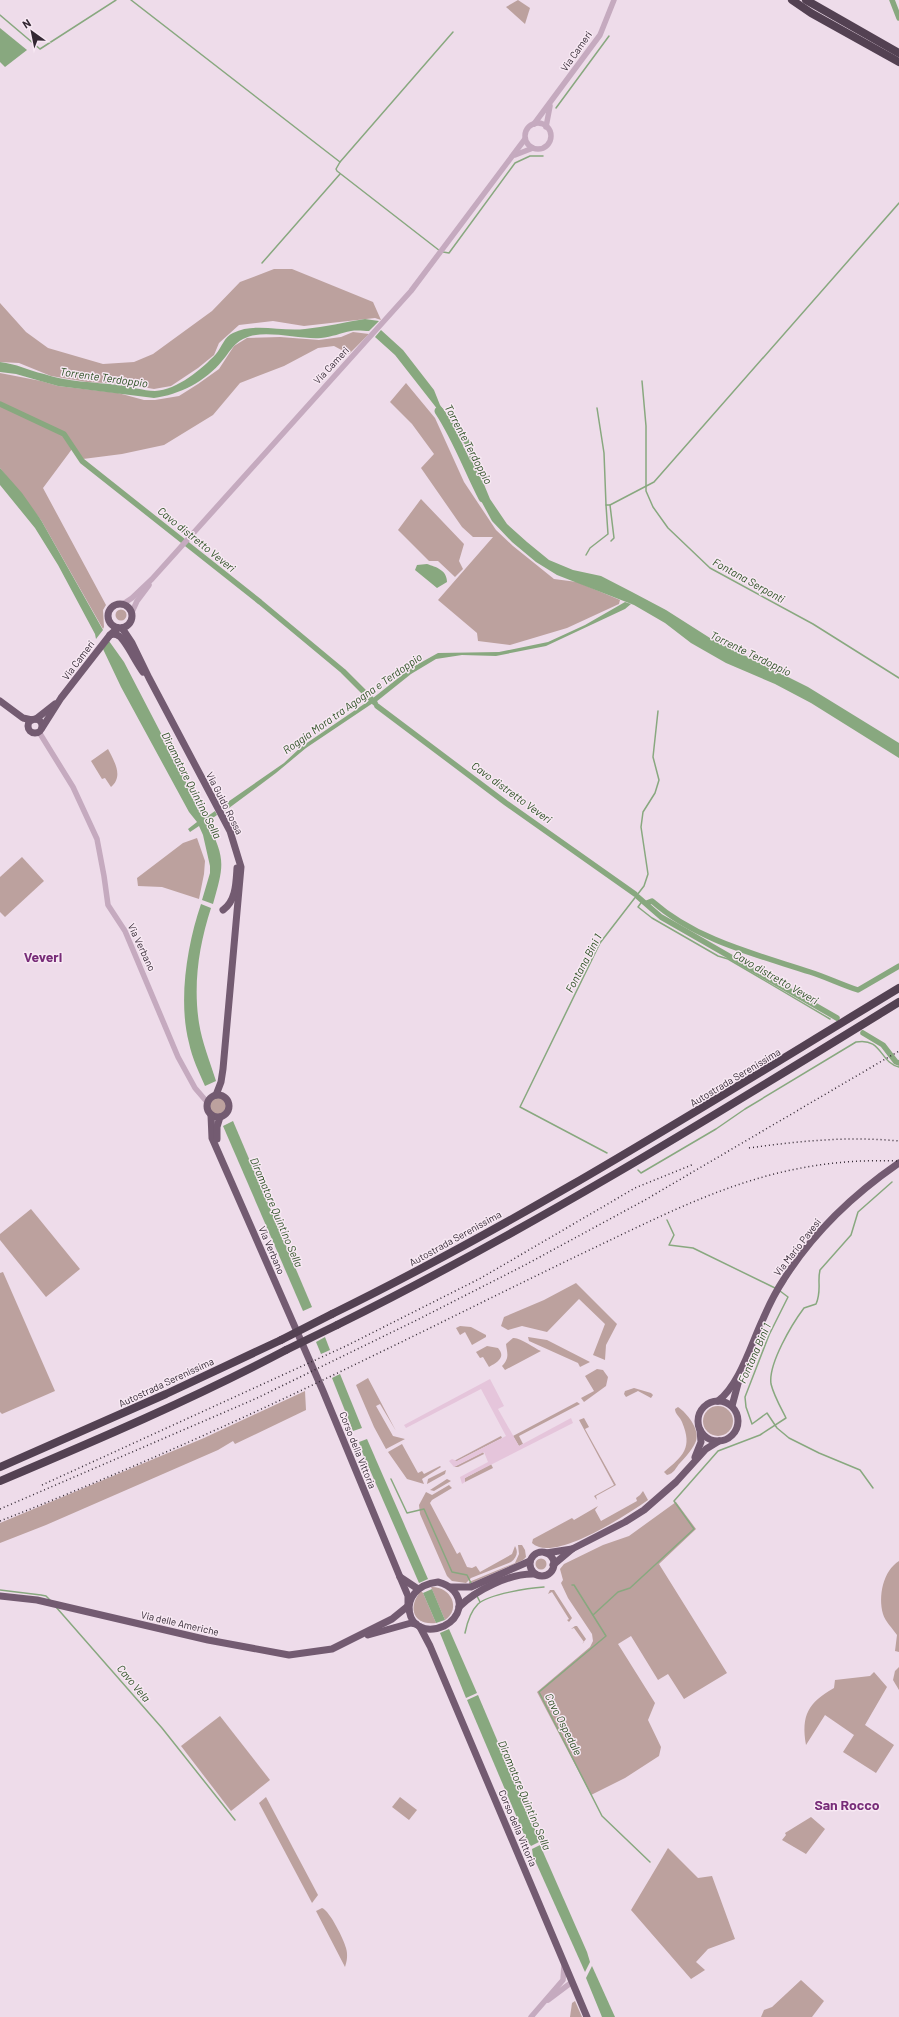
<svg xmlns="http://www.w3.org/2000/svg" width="899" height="2017" viewBox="0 0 899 2017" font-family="Barlow,sans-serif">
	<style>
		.green { fill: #bca19e }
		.plaza { fill: #e5c5db }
		.water { fill: #88a87f }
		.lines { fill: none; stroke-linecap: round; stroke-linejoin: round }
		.stream { stroke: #88a87f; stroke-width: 1.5 }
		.canal { stroke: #88a87f; stroke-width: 5.5 }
		.river { stroke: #88a87f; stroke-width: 9 }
		.minor { stroke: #c5aabf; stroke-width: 5.5 }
		.major { stroke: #735b71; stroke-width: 7 }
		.highway { stroke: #534152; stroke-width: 8 }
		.rail { stroke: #332833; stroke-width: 1.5; stroke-dasharray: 1 3; stroke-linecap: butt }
		.highway-bridge { stroke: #534152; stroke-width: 8 }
		.labels { text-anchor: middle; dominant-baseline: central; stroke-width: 3; stroke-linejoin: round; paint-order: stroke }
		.street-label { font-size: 10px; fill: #332833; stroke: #f7e8f3 }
		.water-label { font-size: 11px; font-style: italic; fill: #2c5023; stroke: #f7e8f3 }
		.district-label { font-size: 14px; font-weight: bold; fill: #772c78; stroke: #f7e8f3 }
	</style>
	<rect width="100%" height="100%" fill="#eedcea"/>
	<g class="green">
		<polygon points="518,0 530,8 525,24 506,7"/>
		<polygon points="274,269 292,269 373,302 381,320 375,318 304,326 273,321 239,325 219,343 214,355 198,368 171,386 154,389 124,384 87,382 51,376 19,363 0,362 0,303 26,332 48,348 103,364 134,362 153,354 212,311 240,282"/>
		<polygon points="353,332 369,334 349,354 334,346 318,348 284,366 240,383 213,415 164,445 122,454 83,459 65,433 0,402 0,373 41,381 58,386 118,393 144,400 155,400 179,396 198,384 219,369 234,346 247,338 280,337 319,340 341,337"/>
		<polygon points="406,383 435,418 464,482 496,530 513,546 554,579 577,582 620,600 619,604 567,628 510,645 478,641 477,633 438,600 493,537 473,537 462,527 421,468 434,454 412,424 390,402"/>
		<polygon points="0,406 63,435 72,449 43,488 106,605 103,610 104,627 103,629 41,520 0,468"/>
		<polygon points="421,499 464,544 459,561 463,569 455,577 438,561 429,561 398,530"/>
		<circle cx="121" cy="615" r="5.5"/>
		<path d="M108 749C114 761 124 776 111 787L105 778 102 779 91 761Z"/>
		<polygon points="197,838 205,861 204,874 199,899 162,887 138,886 137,878 183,843"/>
		<polygon points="22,857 44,881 5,917 0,912 0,877"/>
		<circle cx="218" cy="1106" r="8"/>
		<polygon points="31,1209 80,1269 46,1297 0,1240 0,1234"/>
		<polygon points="3,1272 55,1391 2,1414 0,1412 0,1273"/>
		<polygon points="576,1283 617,1324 606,1345 605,1360 593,1355 605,1324 579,1299 547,1332 522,1326 508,1330 501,1326 504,1317 544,1300"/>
		<polygon points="460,1326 471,1327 486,1335 486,1337 472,1345 465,1332 460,1335 456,1328"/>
		<polygon points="528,1337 547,1340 590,1362 580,1367 578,1363 529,1341"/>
		<path d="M513 1338C520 1337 534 1348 541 1351L505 1370 502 1366C510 1358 507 1353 506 1344Z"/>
		<path d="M487 1346 498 1348C506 1357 498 1362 489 1367L483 1357 480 1358 476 1352Z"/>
		<polygon points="597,1369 603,1370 608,1377 606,1386 584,1402 581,1398 594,1391 585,1376"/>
		<polygon points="368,1378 396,1431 380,1404 376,1406 393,1436 405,1439 386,1449 374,1427 356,1385"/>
		<polygon points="634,1388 651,1393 653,1395 651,1398 638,1391 626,1397 624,1394 625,1391"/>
		<polygon points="305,1391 306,1410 235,1444 233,1441 218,1450 46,1525 0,1543 0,1523 204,1438"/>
		<polygon points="577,1402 580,1404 519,1436 523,1444 519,1446 513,1436"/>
		<circle cx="718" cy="1421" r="15"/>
		<path d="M678 1407C687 1413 700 1429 696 1441 693 1448 687 1456 680 1463 676 1467 674 1474 667 1475L664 1472C683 1456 693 1448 682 1422 680 1417 675 1414 675 1409Z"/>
		<polygon points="584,1418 589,1427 585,1429 616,1485 596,1496 597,1500 594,1496 614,1485 579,1420"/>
		<polygon points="501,1436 502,1438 457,1461 454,1461"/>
		<polygon points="402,1444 418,1473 422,1471 424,1474 440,1466 441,1467 422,1479 424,1484 407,1479 388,1452"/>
		<polygon points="483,1452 484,1454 458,1467 454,1467"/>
		<polygon points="491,1464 493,1468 465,1482 465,1478"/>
		<polygon points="446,1470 445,1474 427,1484 428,1479"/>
		<polygon points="447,1479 451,1481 434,1491 430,1490"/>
		<path d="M449 1485 452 1488 432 1500 430 1503 457 1554 460 1552 467 1567 472 1568 476 1566 480 1572 512 1554 515 1546C519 1553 516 1558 511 1562L471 1578 466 1583 452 1581 447 1576 420 1514 419 1505 426 1492 432 1495Z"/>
		<path d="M643 1491 648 1500C628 1514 553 1564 532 1543L533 1539 572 1518 574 1520 598 1506 595 1510 601 1521 637 1501 636 1498 640 1495Z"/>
		<polygon points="676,1502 696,1529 659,1564 727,1673 684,1699 668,1674 658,1680 631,1636 618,1644 655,1703 648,1720 661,1747 659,1756 625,1778 591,1795 537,1692 590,1647 593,1641 592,1634 568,1598 561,1583 563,1580 560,1569 564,1564 603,1545 629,1536"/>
		<polygon points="518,1545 522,1545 525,1550 526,1557 523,1560 469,1584 469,1582 515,1563 519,1554"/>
		<circle cx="541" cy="1564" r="5.5"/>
		<path d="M899 1561V1652L895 1651 897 1635C893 1629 885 1621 883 1614 878 1596 883 1571 899 1561Z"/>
		<path d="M431 1587C450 1586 462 1608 445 1620Z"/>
		<polygon points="550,1590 554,1590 572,1618 569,1622 567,1620 569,1619 552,1592 548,1594"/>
		<path d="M421 1591 423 1593 436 1623C413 1626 407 1607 421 1591Z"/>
		<polygon points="575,1626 577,1626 586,1639 582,1644 584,1642 574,1628 571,1629"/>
		<polygon points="899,1667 899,1690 893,1680 895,1671"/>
		<path d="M874 1672 887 1687 865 1725 894 1745 876 1773 843 1752 854 1735 825 1715 806 1745C801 1715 808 1703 834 1688L835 1680 870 1676Z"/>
		<polygon points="220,1716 270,1780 231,1811 181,1746"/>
		<polygon points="266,1797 318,1895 312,1903 259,1803"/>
		<polygon points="400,1797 417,1810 409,1820 392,1807"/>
		<polygon points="811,1817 825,1829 806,1854 782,1840 786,1835 785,1833"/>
		<polygon points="668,1848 698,1878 712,1876 735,1939 708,1949 696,1962 705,1970 691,1979 631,1910"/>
		<path d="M322 1908C330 1911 344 1940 346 1948 348 1955 347 1961 345 1967L316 1911Z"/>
		<polygon points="801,1980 824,2001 812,2017 761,2017 764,2010 772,2007"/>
		<polygon points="575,2001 582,2017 570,2017 572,2003"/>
	</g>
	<polygon class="plaza" points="490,1379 504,1406 498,1409 519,1446 571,1418 573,1423 465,1478 465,1482 462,1484 460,1477 488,1462 484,1452 454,1467 449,1461 452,1459 457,1461 506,1436 481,1389 406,1428 404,1425"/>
	<g class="water">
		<polygon points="0,28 27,50 5,67 0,62"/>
		<path d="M365 319 379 321 369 331C364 331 357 330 351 331 341 333 332 337 321 338 300 340 262 328 243 339 233 344 229 353 222 361 206 381 179 395 154 398L58 386 16 374 0 372V362C17 364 27 370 44 374 68 382 93 382 119 385 130 386 143 391 155 391 177 390 202 369 216 354 222 347 224 337 233 333 255 322 281 332 305 329 325 327 345 322 365 319Z"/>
		<polygon points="381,330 403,350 434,390 440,405 451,420 468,438 479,460 483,482 490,499 507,524 527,542 549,560 573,570 601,576 632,592 666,610 710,638 808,687 899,743 899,758 811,703 775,684 726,663 691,643 665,623 634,605 557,575 536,562 512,542 492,521 479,497 467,447 395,355 375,337"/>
		<polygon points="0,468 22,493 41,520 103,630 96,639 95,634 58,565 35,528 0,485"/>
		<path d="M427 564C436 567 447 570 447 582L437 588 415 570 417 565Z"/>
		<polygon points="625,602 631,604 625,609 546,646 496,656 462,655 436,659 411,674 376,702 373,698 411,668 438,653 499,652 548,642 585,625"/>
		<path d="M109 641 124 662 205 818 215 811 217 815 207 822C226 859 224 865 213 904L202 900 210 873V866L203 835 199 826 190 832 188 829 197 822 189 812 121 687 103 649Z"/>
		<polygon points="370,700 373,703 306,748 276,773 225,811 222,806 284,763 301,747"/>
		<path d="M201 904 211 908C199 945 193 984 199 1023 202 1042 210 1062 216 1081L205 1086C199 1072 192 1058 189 1043 178 1001 187 945 201 904Z"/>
		<polygon points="233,1121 312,1307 303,1311 223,1126"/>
		<polygon points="325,1337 330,1350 321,1354 316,1342"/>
		<polygon points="340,1374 362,1428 353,1431 332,1378"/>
		<polygon points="367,1439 428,1579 419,1583 363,1454 359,1442"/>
		<polygon points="432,1589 445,1620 436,1623 423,1593"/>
		<polygon points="449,1629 477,1693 466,1698 440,1633"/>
		<polygon points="478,1695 537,1834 539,1842 531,1846 526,1839 467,1700"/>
		<polygon points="540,1845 587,1952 590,1962 585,1972 533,1856 532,1849"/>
		<polygon points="592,1966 615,2017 602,2017 586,1978"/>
	</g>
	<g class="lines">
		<g class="stream">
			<polyline points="131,0 340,162 453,32"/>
			<polyline points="0,15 40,49 116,0"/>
			<polyline points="556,108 609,36"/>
			<polyline points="340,162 336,169 337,171 440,251"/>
			<polyline points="443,252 449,253 515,163 530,156 543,156"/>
			<polyline points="262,263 340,174"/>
			<polyline points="642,381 646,426 646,491 653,507 668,528 710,568 813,624 899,678"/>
			<polyline points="597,408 604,453 606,505"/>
			<polyline points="610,505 614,538 611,541"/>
			<polyline points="586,555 590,548 608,534 606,505 610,505 654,482 899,203"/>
			<polyline points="643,900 638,907 652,918 718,956 728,959 830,1019"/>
			<polyline points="607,1153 520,1107 600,943 644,886 648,874 641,827 643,812 655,793 659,780 653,757 658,711"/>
			<path d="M638 1170 641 1173 716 1129 745 1109 856 1042C882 1037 880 1063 899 1067"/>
			<polyline points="667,1220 674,1235 669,1245 693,1248 775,1288"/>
			<polyline points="780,1291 788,1297 769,1335 745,1397 746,1407 752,1424 767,1413 777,1428 789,1438 819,1453 860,1470 873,1488"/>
			<polyline points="391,1479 407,1513 424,1509 452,1572 467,1575 472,1585"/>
			<polyline points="572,1585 574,1585 606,1636 539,1692 602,1816 650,1862"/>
			<polyline points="0,1590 41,1595 46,1596 50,1600"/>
			<polyline points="477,1596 480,1602"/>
			<polyline points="56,1607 162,1728 235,1820"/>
			<path d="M593 1615 618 1592 630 1588 694 1529 674 1501 718 1451 760 1435 786 1418C781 1408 774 1396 771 1384 768 1364 792 1324 804 1308L816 1304C822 1290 817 1282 820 1270L851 1235 858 1212 892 1182"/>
			<path d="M465 1633C467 1623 470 1612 478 1604 489 1594 529 1588 544 1587"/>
		</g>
		<g class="canal">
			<polyline points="892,0 899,18"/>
			<polyline points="0,404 64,434 82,461 260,602 343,671 375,703"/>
			<polyline points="377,706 506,803 635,894"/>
			<polyline points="638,897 661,917 837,1018"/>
			<path d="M647 903 652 901C696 940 755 954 810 972 826 977 842 985 858 990L899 966"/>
			<polyline points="863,1033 883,1045 896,1062 899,1063"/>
		</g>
		<path class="river" d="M439 411C457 438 468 469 483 498"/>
		<g class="minor">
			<circle cx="538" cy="136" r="13"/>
			<polyline points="534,124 600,35 614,0"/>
			<polyline points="546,127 550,106"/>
			<polyline points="515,155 533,148"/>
			<polyline points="123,604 132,598 152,579 411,291 525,139"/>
			<polyline points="132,612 137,601 149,585"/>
			<polyline points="39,732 73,787 97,839 104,876 108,905 125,931 178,1057 195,1088 207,1102"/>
			<polyline points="548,2000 572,1982"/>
			<polyline points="531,2017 563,1980 564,1966"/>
		</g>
		<g class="major">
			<circle cx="120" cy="616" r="12"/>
			<polyline points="122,628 132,643 149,678 230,831 241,867 223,1069 221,1082 216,1095"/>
			<path d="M110 635C113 634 116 634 119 636 126 641 136 663 143 672"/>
			<polyline points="0,701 23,718 32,720"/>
			<polyline points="36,719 55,704"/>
			<circle cx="35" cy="726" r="7"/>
			<polyline points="42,728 61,698 110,635 118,628"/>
			<path d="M223 910C236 901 236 883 237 868"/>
			<circle cx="218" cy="1106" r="11"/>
			<polyline points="211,1115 212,1138 323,1391 400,1577 408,1596 408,1605"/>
			<polyline points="217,1139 217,1127 220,1117"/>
			<path d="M718 1401C740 1384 751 1344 763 1319 769 1305 776 1291 784 1279 813 1233 854 1194 899 1163"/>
			<circle cx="718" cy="1421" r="20"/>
			<polyline points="732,1406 740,1376"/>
			<polyline points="695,1457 701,1442 700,1430"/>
			<circle cx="542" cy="1564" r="12"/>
			<polyline points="546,1553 572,1549"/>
			<polyline points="553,1565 572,1549 625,1522 644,1510 676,1482 706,1449 719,1441"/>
			<polyline points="400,1577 418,1589"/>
			<path d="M438 1582C450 1585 461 1594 459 1608 457 1617 452 1622 444 1626 405 1643 393 1587 438 1582Z"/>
			<polyline points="451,1587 471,1587 530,1561"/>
			<polyline points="0,1596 37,1600 208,1640 289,1655 332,1649 392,1619 408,1606"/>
			<path d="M459 1607C476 1590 510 1573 535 1574"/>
			<polyline points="420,1627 430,1646 587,2017"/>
			<polyline points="368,1635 411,1623 416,1624"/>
		</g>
		<g class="highway">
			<polyline points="792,0 811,13 899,62"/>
			<polyline points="806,0 899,53"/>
			<path d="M332 1314C528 1218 712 1101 899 988"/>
			<path d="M337 1325C531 1229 715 1115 899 1002"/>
			<polyline points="0,1467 166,1394 281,1340"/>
			<path d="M0 1481C97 1440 193 1399 286 1350"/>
		</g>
		<g class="rail">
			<path d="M749 1148C799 1141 848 1136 899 1141"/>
			<polyline points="42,1485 346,1346 481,1278 635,1188 694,1164"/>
			<polyline points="0,1509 255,1399 417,1320 525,1265 645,1200 899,1051"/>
			<path d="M0 1521C120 1474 239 1421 354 1365 429 1329 504 1291 579 1255 689 1203 772 1156 899 1161"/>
		</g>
		<g class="highway-bridge">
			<polyline points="281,1340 332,1314"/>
			<polyline points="286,1350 337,1325"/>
		</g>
	</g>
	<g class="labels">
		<g class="street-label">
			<text transform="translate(576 51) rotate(-55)">Via Cameri</text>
			<text transform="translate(331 365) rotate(-47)">Via Cameri</text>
			<text transform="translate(78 660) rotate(-53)">Via Cameri</text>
			<text transform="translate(225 803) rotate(63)">Via Guido Rossa</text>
			<text transform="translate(142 947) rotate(65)">Via Verbano</text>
			<text transform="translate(735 1077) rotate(-31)">Autostrada Serenissima</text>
			<text transform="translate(455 1238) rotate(-29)">Autostrada Serenissima</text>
			<text transform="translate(797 1247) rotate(-52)">Via Mario Pavesi</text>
			<text transform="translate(272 1250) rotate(67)">Via Verbano</text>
			<text transform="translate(166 1382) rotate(-25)">Autostrada Serenissima</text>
			<text transform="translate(358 1450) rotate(68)">Corso della Vittoria</text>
			<text transform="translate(180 1623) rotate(13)">Via delle Americhe</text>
			<text transform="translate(518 1828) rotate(67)">Corso della Vittoria</text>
		</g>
		<g class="water-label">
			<text transform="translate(104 377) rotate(8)">Torrente Terdoppio</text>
			<text transform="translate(469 444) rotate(62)">Torrente Terdoppio</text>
			<text transform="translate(197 539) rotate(39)">Cavo distretto Veveri</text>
			<text transform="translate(749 580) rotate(29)">Fontana Serponti</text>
			<text transform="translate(751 653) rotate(26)">Torrente Terdoppio</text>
			<text transform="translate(352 703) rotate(-35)">Roggia Mora tra Agogna e Terdoppio</text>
			<text transform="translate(192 785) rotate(63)">Diramatore Quintino Sella</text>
			<text transform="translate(512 792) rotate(36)">Cavo distretto Veveri</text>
			<text transform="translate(583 963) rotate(-62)">Fontana Bini 1</text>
			<text transform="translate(776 977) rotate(30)">Cavo distretto Veveri</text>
			<text transform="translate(277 1212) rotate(67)">Diramatore Quintino Sella</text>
			<text transform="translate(754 1353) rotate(-66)">Fontana Bini 1</text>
			<text transform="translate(134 1683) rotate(50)">Cavo Vela</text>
			<text transform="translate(564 1724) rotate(63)">Cavo Ospedale</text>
			<text transform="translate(525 1795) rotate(67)">Diramatore Quintino Sella</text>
		</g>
		<g class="district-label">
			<text x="43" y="956">Veveri</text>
			<text x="847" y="1804">San Rocco</text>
		</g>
	</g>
	<g transform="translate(32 32) rotate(327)" stroke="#f7e8f3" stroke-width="3" paint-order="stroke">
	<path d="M0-3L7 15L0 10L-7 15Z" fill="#332833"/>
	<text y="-6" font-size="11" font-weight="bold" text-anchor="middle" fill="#332833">N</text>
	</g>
</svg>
